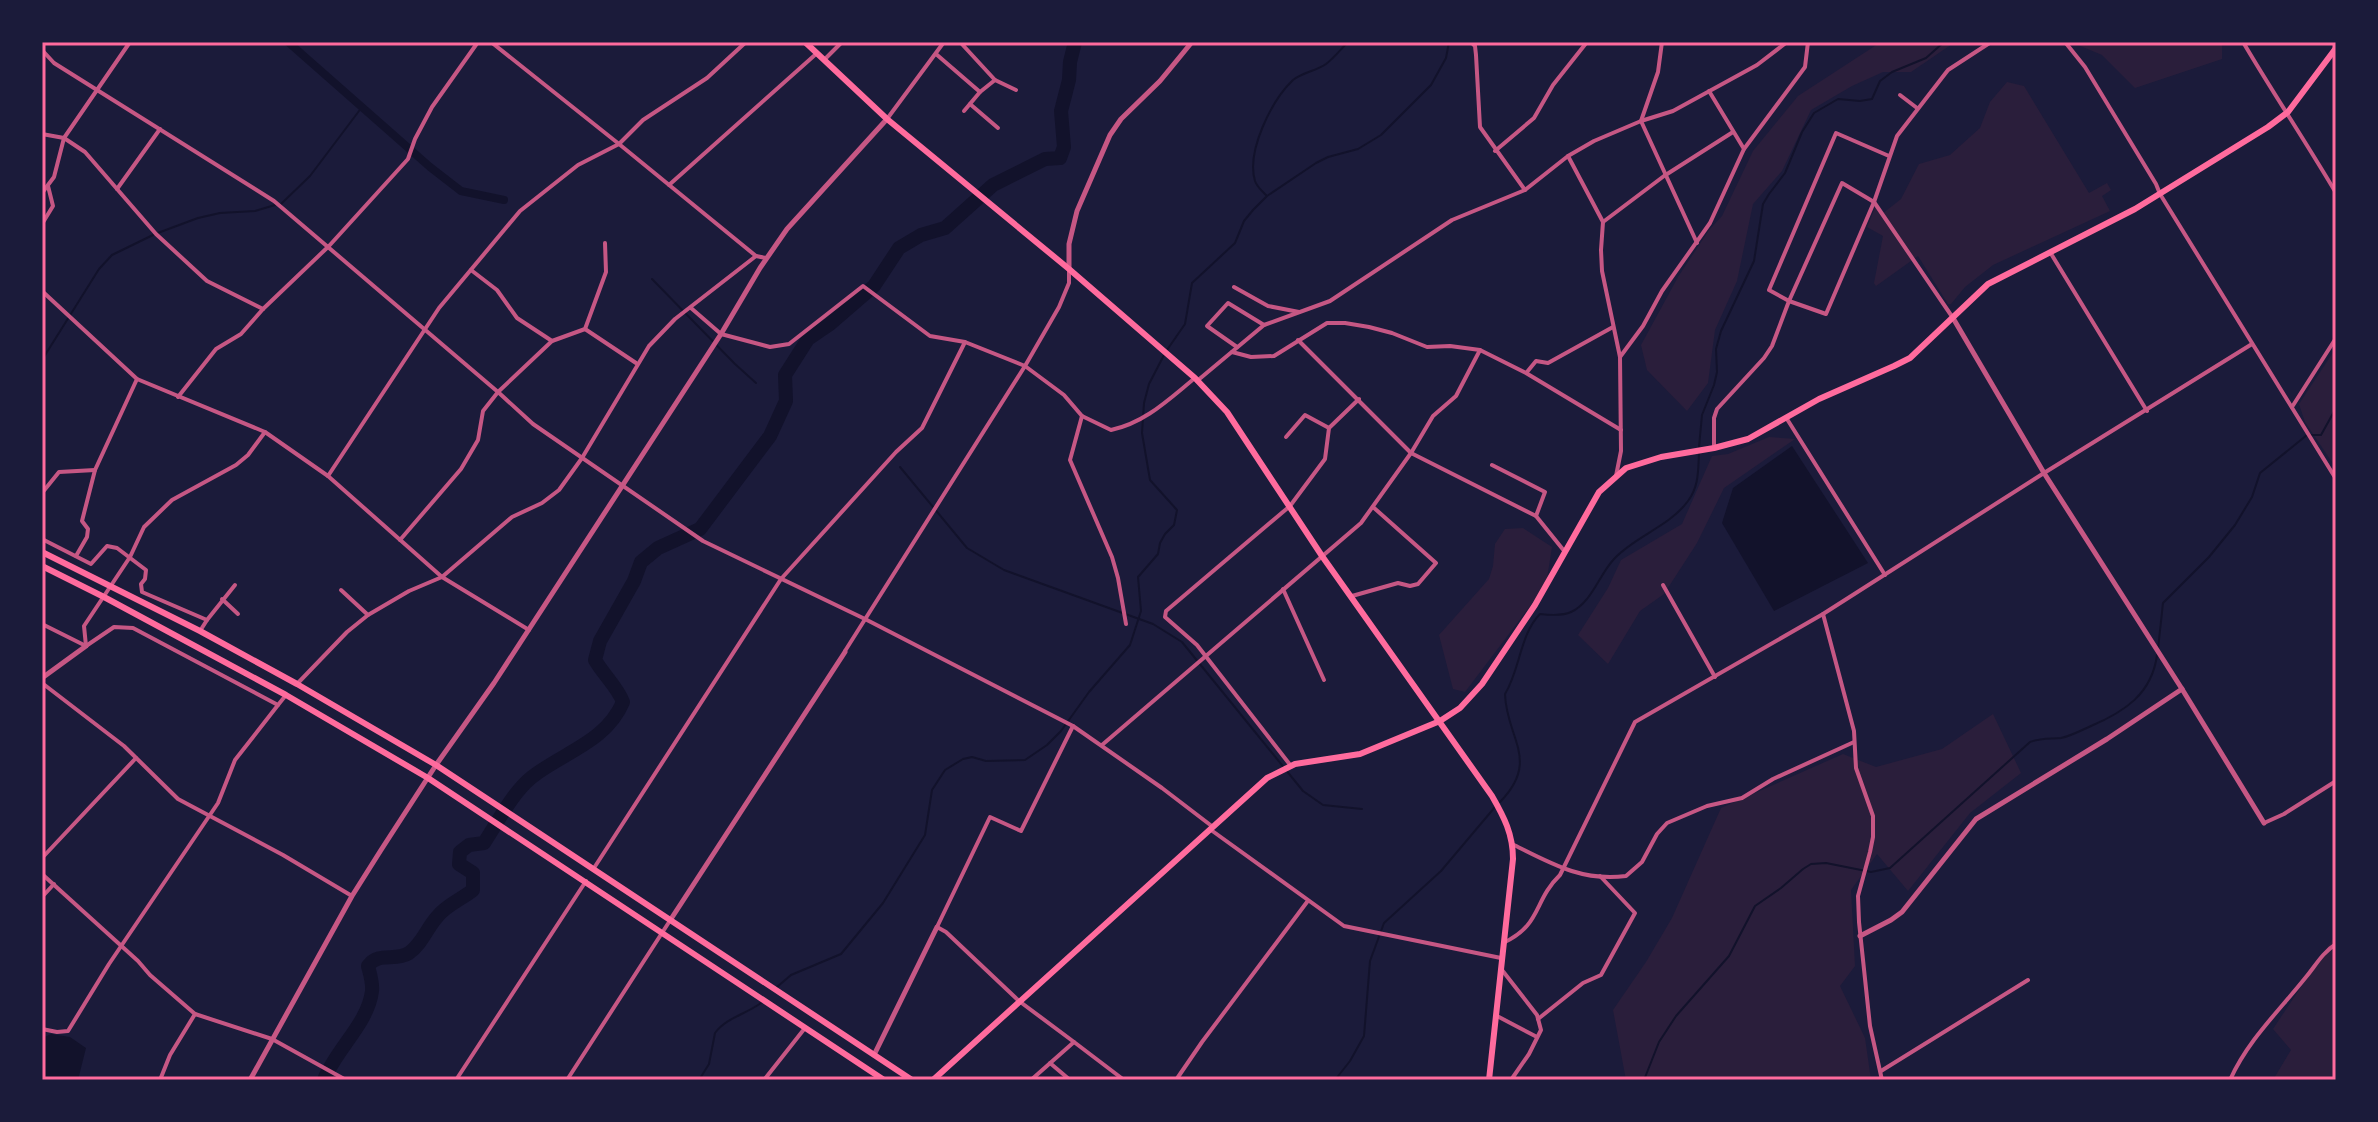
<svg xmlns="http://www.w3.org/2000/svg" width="2378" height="1122" viewBox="0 0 2378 1122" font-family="'Public Sans',sans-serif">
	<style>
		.green { fill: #2a1e3b }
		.water { fill: #12122b }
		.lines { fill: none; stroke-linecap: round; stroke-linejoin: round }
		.stream { stroke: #12122b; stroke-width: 2 }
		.canal { stroke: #12122b; stroke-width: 8 }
		.river { stroke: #12122b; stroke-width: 14 }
		.minor { stroke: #c65784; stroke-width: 4 }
		.tertiary { stroke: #c65784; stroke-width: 5 }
		.primary { stroke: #ff6b9d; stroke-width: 6 }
		.neatline { fill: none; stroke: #ff6b9d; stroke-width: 3 }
	</style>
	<rect width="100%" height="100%" fill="#1b1b3a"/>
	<g class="green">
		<polygon points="1881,42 1955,42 1911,72 1883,72 1852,86 1811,110 1782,171 1753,204 1737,281 1715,330 1708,383 1687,411 1647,370 1641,345 1678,277 1709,230 1722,216 1753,151 1798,96"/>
		<polygon points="2071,42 2222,42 2222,59 2135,88 2102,55"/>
		<polygon points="2007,82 2024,86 2089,193 2107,183 2111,190 2102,196 2110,211 1993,265 1965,287 1951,304 1948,304 1918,256 1876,286 1874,283 1883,236 1867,227 1875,208 1882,214 1901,199 1919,164 1950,155 1980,128 1990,102"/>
		<polygon points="2336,348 2336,468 2305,422 2299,404"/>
		<polygon points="1769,437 1795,439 1724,488 1697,543 1664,594 1640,611 1608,664 1578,635 1608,588 1621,560 1682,524 1712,456 1728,454"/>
		<polygon points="1523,528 1552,547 1546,585 1465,692 1453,689 1439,635 1489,579 1493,566 1495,544 1505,529"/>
		<polygon points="1993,714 2021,773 1970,813 1908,891 1877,854 1851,890 1855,966 1840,986 1865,1038 1871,1080 1626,1080 1613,1010 1646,962 1672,918 1721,808 1843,754 1876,767 1942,749"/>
		<polygon points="2336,934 2336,1080 2273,1080 2291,1050 2273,1029"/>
	</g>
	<g class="water">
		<polygon points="1792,446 1868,563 1774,611 1722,523 1733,488"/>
		<polygon points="51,1034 70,1037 86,1048 78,1080 42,1080 42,1038"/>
	</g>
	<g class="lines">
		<g class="stream">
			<path d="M1266 195C1262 191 1257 187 1255 181 1246 151 1272 100 1293 80 1303 72 1316 71 1326 64 1334 58 1341 49 1348 42"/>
			<polyline points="281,204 310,176 362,107"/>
			<polyline points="652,279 735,364 756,383"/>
			<polyline points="1167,350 1185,324 1192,283 1235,243 1244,221 1253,210 1267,196 1316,163 1328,157 1358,149 1381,135 1431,85 1446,58 1449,42"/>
			<polyline points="42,360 99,269 112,255 155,234 198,218 220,213 255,211 275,205"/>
			<polyline points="1699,447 1702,415 1714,385 1717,372 1716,349 1721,331 1754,261 1763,204 1769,194 1785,173 1802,132 1814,113 1838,99 1860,101 1872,99 1880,81 1892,72 1926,58 1944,42"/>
			<polyline points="900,467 967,548 1004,570 1153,624 1182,642 1303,791 1323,805 1362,809"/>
			<polyline points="2158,649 2163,603 2209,557 2235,525 2252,497 2260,473 2307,435 2321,435 2336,408"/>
			<path d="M1500 802C1541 760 1506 738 1505 694 1520 670 1520 634 1540 614 1549 615 1563 616 1571 612 1592 602 1599 575 1614 559 1635 536 1669 527 1688 501 1699 486 1698 471 1699 454"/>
			<polyline points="777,987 791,975 841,954 883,903 925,835 932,790 945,770 963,759 972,757 986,761 1025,760 1047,745 1061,731 1089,692 1130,645 1141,611 1138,577 1158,554 1160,543 1165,534 1174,525 1177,510 1150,480 1142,433 1144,403 1149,384 1164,355"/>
			<path d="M699 1080 709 1064 715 1033C726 1018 746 1014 761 1003"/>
			<polyline points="1335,1080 1350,1061 1364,1036 1370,961 1384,923 1441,871 1495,807"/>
			<path d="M1644 1080 1659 1042 1676 1016 1729 956 1755 906 1781 888 1803 869 1811 864 1826 863 1871 872 1890 868 2030 742C2040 738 2050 739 2061 738 2071 736 2082 730 2091 726 2124 712 2152 694 2157 655"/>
		</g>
		<polyline class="canal" points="288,42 430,167 461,191 504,200"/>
		<path class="river" d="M324 1080C335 1050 368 1024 372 991 373 983 370 974 368 966 379 951 395 962 409 953 422 944 427 928 437 917 446 905 462 899 473 890V873L459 864 460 852 469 845 484 843C498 822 512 793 532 777 564 752 606 742 623 702 618 688 603 674 595 660L600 641 634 581 641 562 658 548 700 529 770 436 786 401 785 375 808 339 830 324 874 286 899 248 921 235 945 228 993 185 1045 159 1060 158 1064 147 1061 111 1069 80 1070 62 1075 42"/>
		<g class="minor">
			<polyline points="491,42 619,144 756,256"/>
			<polyline points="960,42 995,80 1016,90"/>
			<polyline points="1471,42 1475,46 1476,55 1480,127 1525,190"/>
			<polyline points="1662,42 1658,72 1641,121 1697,243"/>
			<polyline points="2065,42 2085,67 2156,184 2160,194 2336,479"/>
			<path d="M2243 42C2273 93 2306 142 2336 193"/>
			<polyline points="42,50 54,63 274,201 498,392 533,424 703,541 865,619 1073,726 1162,788 1213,827"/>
			<polyline points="936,54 980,92 964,111"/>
			<polyline points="824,60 842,42"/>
			<polyline points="1709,91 1744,149"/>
			<polyline points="980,92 995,80"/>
			<polyline points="1900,95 1917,108"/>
			<polyline points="970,104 998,128"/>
			<polyline points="887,119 944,42"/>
			<polyline points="42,134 64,138 85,152 156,234 207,281 263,309"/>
			<polyline points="1495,151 1534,118 1553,85 1587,42"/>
			<polyline points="1568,156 1603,222 1601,250 1602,271 1620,357 1621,451 1616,476"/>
			<polyline points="1889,156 1836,133 1769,290 1789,301 1826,314 1874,202 1897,136 1948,70 1991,42"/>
			<polyline points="669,185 816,54"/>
			<polyline points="117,189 160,129"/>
			<polyline points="42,193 54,177 64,138 130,42"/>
			<polyline points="1603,222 1664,176 1733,132"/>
			<polyline points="42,224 53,206 48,186"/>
			<polyline points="2050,252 2147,411"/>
			<polyline points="471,270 497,290 517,318 552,341"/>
			<polyline points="1234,287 1268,306 1299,312"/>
			<polyline points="42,291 137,379 265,432 328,476 442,577 529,630"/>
			<path d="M691 308 721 334 770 347 789 344 863 286 930 336 965 342 1025 366 1064 395 1082 416 1111 430C1145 423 1169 399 1195 378"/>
			<polyline points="585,329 636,363"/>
			<polyline points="1298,340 1411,453 1536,516 1565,552"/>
			<polyline points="1237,347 1207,326 1228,303 1264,325"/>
			<polyline points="1232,352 1251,357 1274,356 1327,323 1345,323 1369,327 1392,333 1427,347 1450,346 1480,350 1526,373 1621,430"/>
			<polyline points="1620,357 1643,326 1662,291 1710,223 1744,149 1805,67 1808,42"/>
			<polyline points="1527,372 1536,361 1548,363 1613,327"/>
			<polyline points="1197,381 1264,325 1330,301 1452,220 1525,190 1568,156 1594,141 1641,121 1673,111 1757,65 1787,42"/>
			<polyline points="178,397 216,349 241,334 263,309 329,246 408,159 415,139 432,107 478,42"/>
			<polyline points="2292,407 2336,338"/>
			<polyline points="1082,416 1070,460 1112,557 1118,578 1126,624"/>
			<polyline points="1787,419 1885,575"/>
			<polyline points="1286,437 1305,415 1329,428"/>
			<polyline points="1714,448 1714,418 1717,409 1764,358 1772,346 1789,301 1842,183 1874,202 1953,318"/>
			<polyline points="1492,465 1545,492 1536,516"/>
			<polyline points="328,476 439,308 520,211 578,165 619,144 643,120 707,78 746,42"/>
			<polyline points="42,493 59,472 95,470"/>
			<polyline points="42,539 91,564 107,546 117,548 146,570 145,579 141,584 142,592 207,620 200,631"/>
			<polyline points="400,540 461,469 478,440 483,411 498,392 552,341 585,329 606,272 605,243"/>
			<polyline points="76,556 87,537 88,529 82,521 95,470 137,379"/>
			<polyline points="1663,585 1715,677"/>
			<polyline points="1283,589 1324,680"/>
			<polyline points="341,590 368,615"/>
			<polyline points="1352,596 1398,583 1410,586 1418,584 1436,563 1373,507"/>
			<polyline points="222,599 238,614"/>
			<polyline points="1823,614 1854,731 1856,768 1873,816 1873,837 1870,852 1858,896 1859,922 1870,1026 1882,1080"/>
			<polyline points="207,620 235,585"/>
			<polyline points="42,624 86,646"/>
			<polyline points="86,646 84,626 130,557 144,527 172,500 236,465 248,455 265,432"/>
			<polyline points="86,646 114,627 133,628 278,705 286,695"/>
			<polyline points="845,651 1025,366 1059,307 1069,283 1069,271"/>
			<polyline points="42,683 124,746 178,799 283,855 352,896"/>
			<polyline points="297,684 347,632 368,615 409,591 442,577 512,517 542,503 559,490 582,458 649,346 675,319 756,256 766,258"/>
			<polyline points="1073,726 1021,831 990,817 937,927 946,932 1019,1001 1074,1042"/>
			<polyline points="1102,745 1361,523 1411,453 1433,416 1456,396 1480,350"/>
			<polyline points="1291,766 1197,645 1165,617 1166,611 1290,506 1325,459 1329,428 1359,399"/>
			<polyline points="2264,823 2284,814 2336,781"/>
			<polyline points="1211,830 1344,926 1501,958"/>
			<path d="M1512 844C1550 863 1582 882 1626 876L1642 862 1657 834 1667 823 1707 806 1742 798 1773 779 1854 742"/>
			<polyline points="42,858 136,758"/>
			<polyline points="594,868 781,579 896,452 922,428 965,342"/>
			<polyline points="42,874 138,961 150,975 195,1014 272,1039 346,1080"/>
			<polyline points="42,897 54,884"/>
			<path d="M1503 943C1542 925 1533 901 1560 875L1635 722 1823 614 2044 473 2252 344"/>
			<polyline points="1502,970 1537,1015 1541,1030 1529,1054 1511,1080"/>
			<polyline points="1497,1016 1537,1037"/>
			<polyline points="1538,1019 1583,983 1601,975 1635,913 1600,876"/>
			<polyline points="42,1029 57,1032 68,1031 109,964 218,803 235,760 278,705"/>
			<polyline points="1050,1063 1070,1080"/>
			<polyline points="1881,1071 2028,980"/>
			<polyline points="160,1080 170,1055 195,1014"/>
			<polyline points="456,1080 586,881"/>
			<polyline points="567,1080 671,919"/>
			<polyline points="764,1080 805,1028"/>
			<polyline points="1031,1080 1074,1042 1124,1080"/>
			<polyline points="1176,1080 1202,1042 1307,902"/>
			<path d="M2230 1080C2248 1040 2279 1011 2306 977 2316 965 2322 953 2336 944"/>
		</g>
		<g class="tertiary">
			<polyline points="1069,269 1069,244 1077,211 1110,135 1121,119 1160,81 1192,42"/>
			<polyline points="1953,318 2044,473 2182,689 2264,823"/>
			<polyline points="42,678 86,646"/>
			<polyline points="671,919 845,652"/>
			<polyline points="1860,936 1891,920 1902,912 1976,819 2107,739 2182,689"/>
			<polyline points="874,1055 937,927"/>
			<polyline points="250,1080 352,896 381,850 436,765 494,683 721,334 760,268 787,229 887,119"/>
		</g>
		<g class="primary">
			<path d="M805 42 887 119 1069 269 1195 378 1227 412 1322 556 1492 796C1504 817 1513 834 1513 859L1489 1080"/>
			<polyline points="42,552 200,631 297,684 436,765 912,1080"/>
			<polyline points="42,566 104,597 286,695 428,778 884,1080"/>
			<polyline points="933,1080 1267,778 1295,764 1360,754 1440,721 1460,708 1482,684 1535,605 1599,492 1626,468 1661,457 1714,448 1748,439 1819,399 1894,366 1910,358 1988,284 2135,209 2268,127 2288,112 2336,48"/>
		</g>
	</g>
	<rect width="2378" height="1122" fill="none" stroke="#1b1b3a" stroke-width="88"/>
	<rect x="44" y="44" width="2290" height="1034" class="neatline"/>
</svg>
